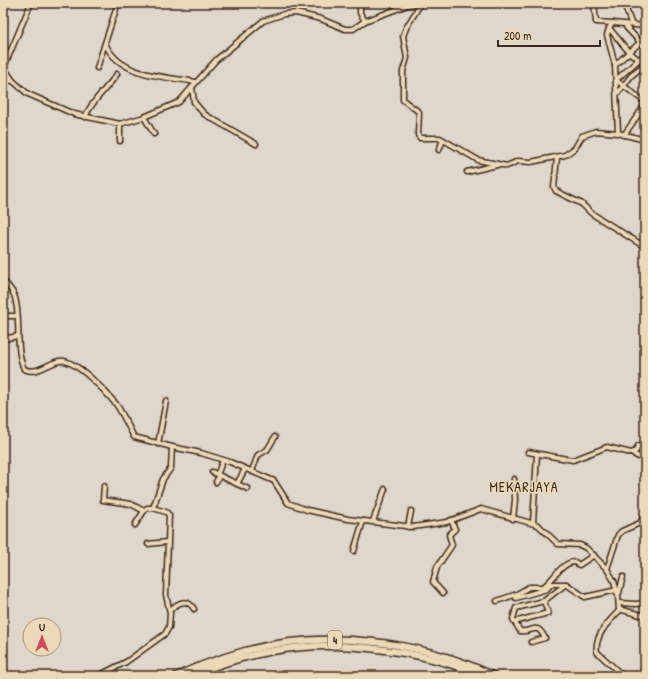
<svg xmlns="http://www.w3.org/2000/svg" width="648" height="679" viewBox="0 0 648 679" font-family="'Patrick Hand',sans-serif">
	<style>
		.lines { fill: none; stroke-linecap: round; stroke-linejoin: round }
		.minor-casing { stroke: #3b2a1e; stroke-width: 7 }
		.highway-casing { stroke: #3b2a1e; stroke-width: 9 }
		.minor { stroke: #ecd9b7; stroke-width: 4 }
		.highway { stroke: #ecd9b7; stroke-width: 6 }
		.labels { text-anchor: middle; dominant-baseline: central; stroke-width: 3.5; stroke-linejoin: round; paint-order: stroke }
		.shield { fill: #ecd9b7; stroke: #705e4c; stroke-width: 1 }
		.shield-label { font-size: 11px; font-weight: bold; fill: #3b2a1e }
		.quarter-label { font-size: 14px; letter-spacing: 1px; fill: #3b2a1e; stroke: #ecd9b7 }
	</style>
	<rect width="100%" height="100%" fill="#ded7ca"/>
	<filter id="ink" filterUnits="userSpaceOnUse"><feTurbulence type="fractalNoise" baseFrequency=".025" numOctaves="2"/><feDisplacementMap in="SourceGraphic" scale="8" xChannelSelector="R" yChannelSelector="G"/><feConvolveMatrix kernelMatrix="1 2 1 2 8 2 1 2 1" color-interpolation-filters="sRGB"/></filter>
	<g filter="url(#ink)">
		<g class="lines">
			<defs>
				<g id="minor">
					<path d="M118 3 105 43C119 77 164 76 196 82"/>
					<polyline points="360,3 360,13 365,21"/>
					<polyline points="421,3 406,28 403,36 407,58 403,71 403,100 419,112 418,135 420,138 440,138 478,160 507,166 518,161 531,162 565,155 575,148 582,136 596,131 618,133 645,140"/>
					<polyline points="594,3 596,22 613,23"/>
					<polyline points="624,3 631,23"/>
					<polyline points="626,27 640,42"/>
					<polyline points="609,28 629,52 639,60"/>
					<polyline points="645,54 616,80 645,102"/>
					<polyline points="615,65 645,38"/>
					<polyline points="3,66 13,81"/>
					<polyline points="4,67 31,3"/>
					<polyline points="97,68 105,43"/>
					<polyline points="3,79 13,81 28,94 74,114 120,124 144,117 179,102 216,60 263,21 284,14 296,13 321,19 345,29 353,29 365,21 408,5 421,3"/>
					<polyline points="192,87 194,102 204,114 256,144"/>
					<polyline points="617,94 631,76 645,64"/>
					<path d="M85 117C92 100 107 89 117 74"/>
					<polyline points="144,117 154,134"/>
					<polyline points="120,124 120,141"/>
					<polyline points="618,133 615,65 607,35 609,28 613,23 645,26"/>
					<polyline points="624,135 645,105"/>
					<polyline points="439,150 443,140"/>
					<polyline points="557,158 554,187 556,191 582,204 591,213 645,247"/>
					<polyline points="467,172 497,165"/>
					<path d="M3 280C7 285 12 290 14 295 22 315 14 347 24 369 36 375 47 364 59 361 74 357 107 393 116 404 123 414 128 426 134 437L172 447"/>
					<polyline points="3,316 17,316"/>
					<polyline points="3,339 18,336"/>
					<polyline points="158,444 166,401"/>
					<polyline points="638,446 636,451 631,453 645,460"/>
					<polyline points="528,452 573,460 607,447 631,453"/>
					<polyline points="252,471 258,455 267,450 275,437"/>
					<polyline points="212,472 248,489"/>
					<polyline points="217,475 223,460"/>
					<polyline points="216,482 219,476"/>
					<polyline points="237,484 245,469"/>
					<polyline points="104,486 103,500 131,504 144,511 147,508 153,508"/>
					<polyline points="513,519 515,500 514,479"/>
					<polyline points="373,521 385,489"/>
					<polyline points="533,523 537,454"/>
					<polyline points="135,525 144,511"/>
					<polyline points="408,527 411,511"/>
					<polyline points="148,544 167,542"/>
					<polyline points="354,551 363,521"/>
					<polyline points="607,569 618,535 622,531 640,523 645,513"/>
					<polyline points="443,593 433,582 437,567 452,545 449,535 455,529 451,520"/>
					<polyline points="619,593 623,577"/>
					<polyline points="516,598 547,589 551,584 566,584"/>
					<path d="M497 601 517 594 529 587H543C553 581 561 562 575 562L579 565 594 555"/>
					<polyline points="619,603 636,604 645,603"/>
					<polyline points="619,609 641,615"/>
					<path d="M170 610C178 603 187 597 194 609"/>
					<polyline points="514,622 548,613 544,601"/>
					<path d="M531 642 545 638C536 621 534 633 520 631L513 619 516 608 544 601 566 584 585 597 617 590"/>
					<path d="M98 676 126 662 165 634 169 627 170 613 166 595 169 515 166 512 153 508 163 479 171 468 172 447 201 453 230 462 274 481 288 503 307 510 348 519 413 527 447 522 481 509 538 525 558 544 580 545 586 548 607 569 614 581 618 596 619 611C609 621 594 636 597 652L623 676"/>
				</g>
				<g id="highway">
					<path d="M176 676C198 666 221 658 245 651 325 629 420 640 494 676"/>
					<path d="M189 676C216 665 244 656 273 651 337 639 423 650 482 676"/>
				</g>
			</defs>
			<use href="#minor" class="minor-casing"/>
			<use href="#highway" class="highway-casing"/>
			<use href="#minor" class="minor"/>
			<use href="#highway" class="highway"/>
		</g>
	</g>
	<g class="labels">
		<rect class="shield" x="328" y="631" width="14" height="18" rx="3"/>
		<g class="shield-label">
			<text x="335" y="640">4</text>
		</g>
		<g class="quarter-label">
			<text x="524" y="486">MEKARJAYA</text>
		</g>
	</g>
	<rect width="648" height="679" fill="none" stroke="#ecd9b7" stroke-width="16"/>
	<rect x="8" y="8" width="632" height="663" fill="none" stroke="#3b2a1e" stroke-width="1.5" filter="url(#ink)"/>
	<g transform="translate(42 637)"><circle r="19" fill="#ecd9b7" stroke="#a5937a"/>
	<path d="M0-3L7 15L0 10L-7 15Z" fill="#d1495b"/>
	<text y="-6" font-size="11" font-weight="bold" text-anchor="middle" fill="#3b2a1e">U</text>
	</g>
	<path d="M498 40v6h102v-6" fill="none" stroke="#3b2a1e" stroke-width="2"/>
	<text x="504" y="40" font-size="12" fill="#3b2a1e" stroke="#ecd9b7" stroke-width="3" paint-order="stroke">200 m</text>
</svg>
